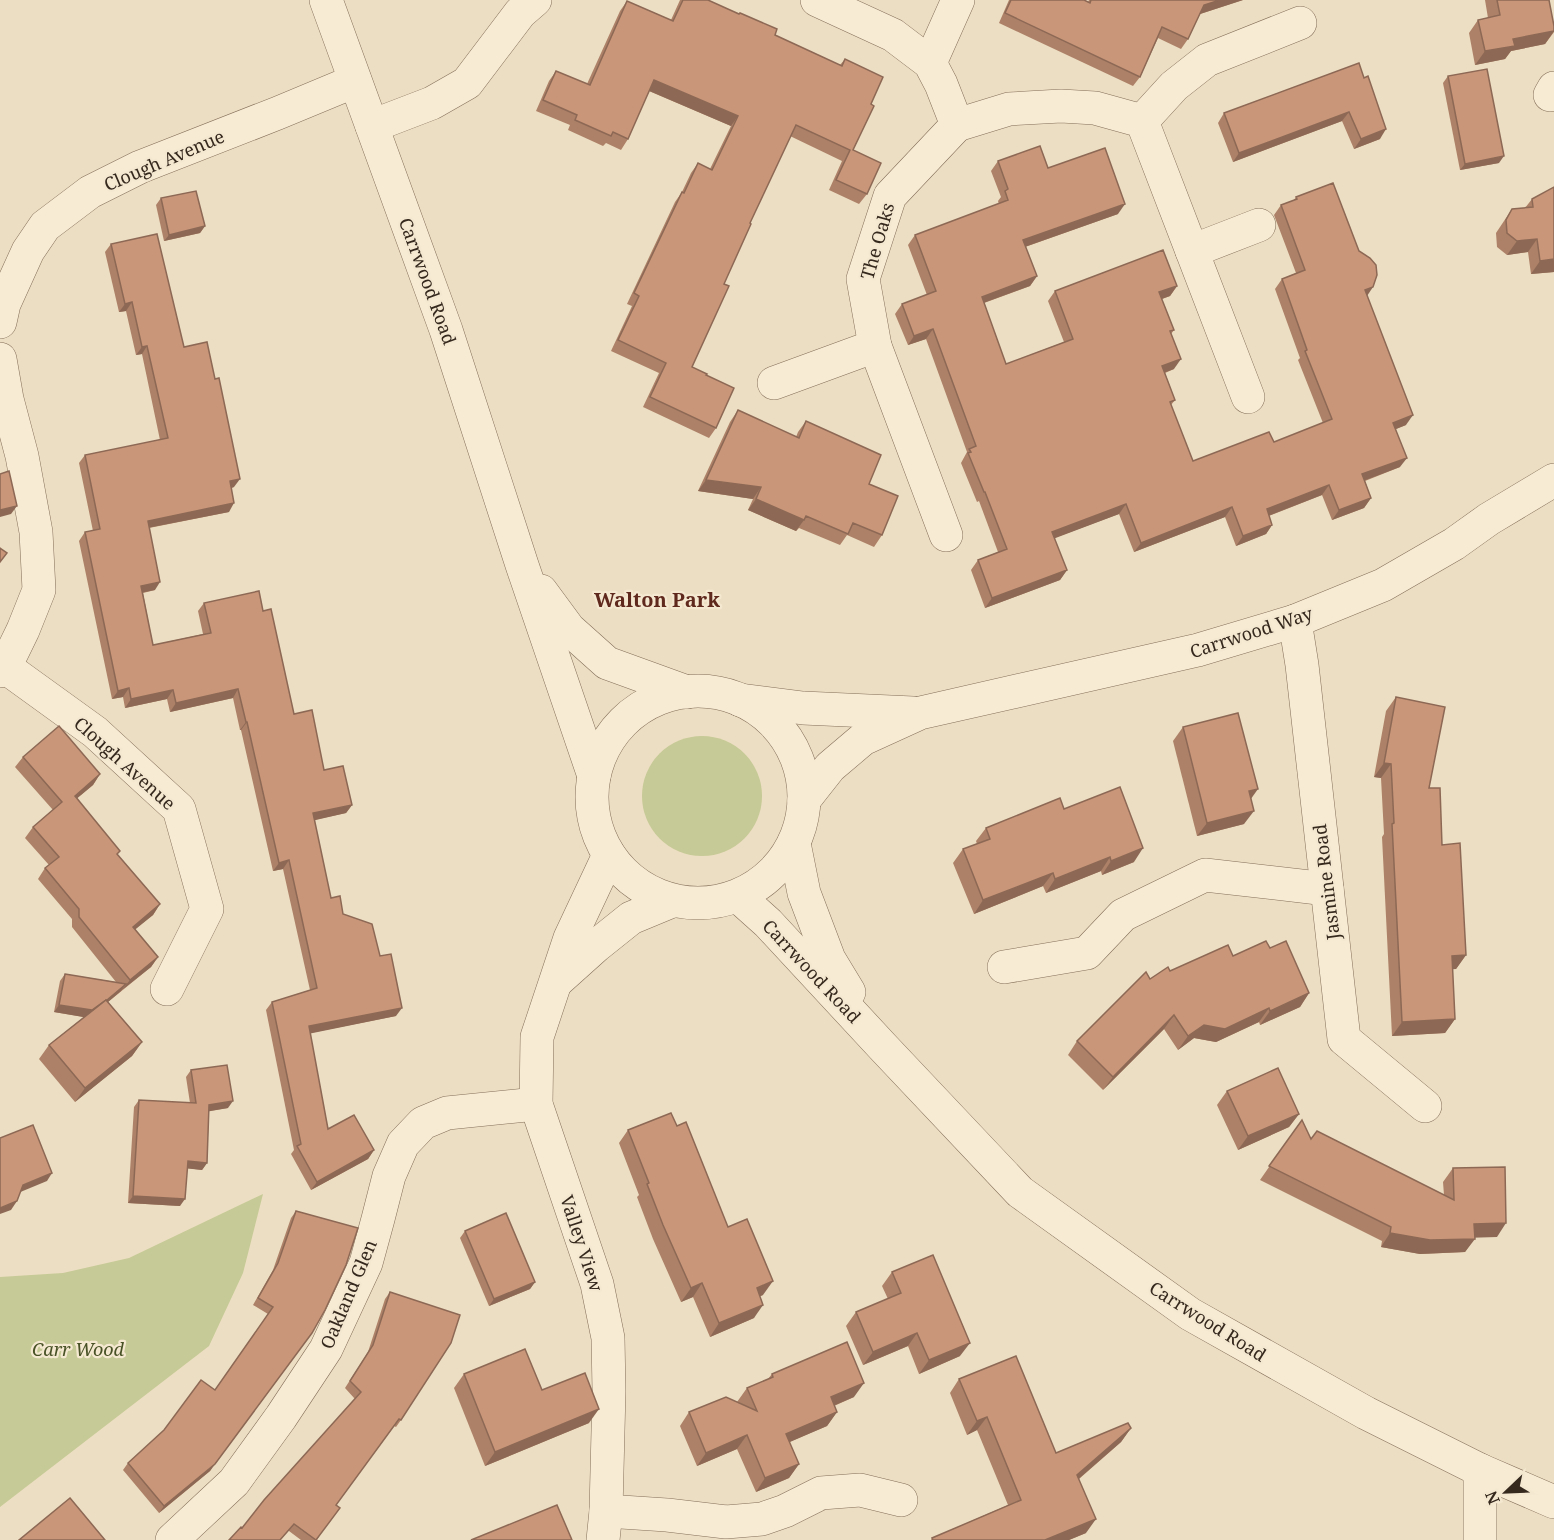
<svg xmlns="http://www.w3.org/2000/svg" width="1554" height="1540" viewBox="0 0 1554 1540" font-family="'Noto Serif',serif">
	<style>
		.green { fill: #c6ca96 }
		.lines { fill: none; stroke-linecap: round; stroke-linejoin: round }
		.minor-casing { stroke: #856f5a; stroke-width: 34 }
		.tertiary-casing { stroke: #856f5a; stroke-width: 34 }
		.minor { stroke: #f7ebd4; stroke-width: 33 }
		.tertiary { stroke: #f7ebd4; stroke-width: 33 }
		.wall { fill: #ad8168 }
		.shaded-wall { fill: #8d6955 }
		.building { fill: #c99679; stroke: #8d6955; stroke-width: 1.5 }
		.labels { text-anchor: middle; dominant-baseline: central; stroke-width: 4.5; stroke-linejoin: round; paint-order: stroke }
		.street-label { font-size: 18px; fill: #35281d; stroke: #f4e8d1 }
		.park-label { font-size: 18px; font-style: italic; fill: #485125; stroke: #f4e8d1 }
		.neighbourhood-label { font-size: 20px; font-weight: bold; fill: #60291e; stroke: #f4e8d1 }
	</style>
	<rect width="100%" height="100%" fill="#ecdec2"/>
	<g class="green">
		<circle cx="702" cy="796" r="60"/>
		<polygon points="263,1194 243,1273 209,1346 0,1507 0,1277 63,1273 129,1258"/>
	</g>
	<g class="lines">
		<defs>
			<g id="minor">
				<polyline points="817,0 893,35 930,63 941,84 957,125 1009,109 1061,106 1095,108 1142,121 1248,397"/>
				<polyline points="930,63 958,0"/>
				<polyline points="1550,95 1554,88"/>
				<polyline points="1142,121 1174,86 1207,60 1300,23"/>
				<polyline points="372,126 432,103 467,83 520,13 535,0"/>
				<polyline points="1192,251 1259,225"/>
				<polyline points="0,322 4,304 28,251 45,226 90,192 140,167 278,113 355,81"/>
				<polyline points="0,359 7,399 22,456 36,532 39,590 23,630 5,667 0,671"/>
				<polyline points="774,383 875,346"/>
				<polyline points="946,535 875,346 863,279 890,196 957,125"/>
				<polyline points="1295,621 1302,665 1344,1039 1425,1106"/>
				<polyline points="5,667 95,732 179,809 207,909 167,989"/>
				<polyline points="740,700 803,708 913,713"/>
				<polyline points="804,800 830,767 863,739 920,713 1198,650 1295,621 1383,585 1454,544 1489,519 1554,480"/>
				<polyline points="1004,967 1087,953 1123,915 1205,875 1327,889"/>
				<polyline points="557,981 596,946 631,918 672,901"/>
				<polyline points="1480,1470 1480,1540"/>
				<polyline points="606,1511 667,1515 726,1522 762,1519 785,1511 821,1493 860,1490 901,1500"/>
				<polyline points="172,1540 234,1482 281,1417 326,1349 366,1263 378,1219 389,1176 403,1144 423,1123 447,1113 536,1104"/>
				<polyline points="603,1540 606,1511 609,1391 608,1338 597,1284 536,1104 537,1037 570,938 609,855"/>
			</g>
			<g id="tertiary">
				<polyline points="326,0 446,330 522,565 594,776"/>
				<polyline points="541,591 569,629 607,663 687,692"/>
				<circle cx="698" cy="797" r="106"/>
				<polyline points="794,843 804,893 829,959 849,992"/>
				<polyline points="739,897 768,923 883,1047 1020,1192 1190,1314 1366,1413 1480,1470 1554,1502"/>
			</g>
		</defs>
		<use href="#minor" class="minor-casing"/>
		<use href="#tertiary" class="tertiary-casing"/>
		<use href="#minor" class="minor"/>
		<use href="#tertiary" class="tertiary"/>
	</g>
	<g class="wall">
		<polygon points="680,0 708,0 775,35 840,65 845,59 871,104 853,150 867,194 859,204 829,190 842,161 790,136 750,223 724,284 692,367 706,375 716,428 709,438 643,407 659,373 611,351 632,306 627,304 675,202 682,192 691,173 698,163 710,169 731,126 649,91 628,139 621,150 606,143 603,146 568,130 570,125 536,111 549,81 556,71 587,84 620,11 627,1 671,20"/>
		<polygon points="1009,0 1084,0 1088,2 1089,0 1243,0 1200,14 1188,39 1181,49 1158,38 1140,77 1133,86 999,23"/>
		<polygon points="1485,0 1549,0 1554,26 1554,32 1545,44 1511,51 1505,59 1475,65 1469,33 1478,20 1488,18"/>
		<polygon points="1359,63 1380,139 1354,149 1342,121 1233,162 1218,123 1224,113"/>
		<polygon points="1448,76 1499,163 1460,170 1443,83"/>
		<polygon points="998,161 1048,168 1118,214 1025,247 1037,276 1030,286 984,303 1006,364 1064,342 1048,301 1055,291 1177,286 1170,296 1162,299 1174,330 1171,334 1174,369 1165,373 1175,400 1171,405 1193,461 1274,442 1323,423 1298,360 1300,358 1275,289 1282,279 1296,273 1274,215 1281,205 1294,200 1296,197 1367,296 1406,425 1396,429 1400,467 1365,481 1371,498 1364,508 1332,520 1322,495 1269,516 1272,525 1266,534 1236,546 1225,517 1134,552 1119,514 1054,538 1067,570 1060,580 985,608 971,570 978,560 998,552 979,501 977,502 961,463 967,452 926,339 908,345 895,314 902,304 927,295 908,245 915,235 999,204 998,201 1001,197 991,171"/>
		<polygon points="161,198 205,226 200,233 164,241 156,205"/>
		<polygon points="1532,199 1554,272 1531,274 1528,252 1507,255 1497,247 1496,233 1512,209 1525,208"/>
		<polygon points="111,244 184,347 234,487 232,488 229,512 149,528 155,590 143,593 153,645 203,634 198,611 204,603 263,611 294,714 324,770 352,805 346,813 314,820 331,898 343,914 380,956 396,1016 310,1033 328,1129 374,1150 368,1159 311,1190 291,1154 294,1150 266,1010 272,1002 310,990 283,869 273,871 241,730 240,730 233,698 170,712 167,699 125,708 123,697 112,699 79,541 85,532 93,531 79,463 85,455 160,440 142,354 136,355 126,311 119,312 105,252"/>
		<polygon points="738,410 796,437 798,432 806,421 869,484 882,535 874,547 847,535 840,545 799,528 796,531 748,510 753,499 698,491 730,422"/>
		<polygon points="1396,697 1429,788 1442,845 1466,955 1456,969 1452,969 1455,1019 1445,1033 1392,1036 1382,837 1384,834 1381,778 1374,777 1386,711"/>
		<polygon points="1183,727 1251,799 1244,824 1197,836 1173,741"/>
		<polygon points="23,757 100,774 93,785 77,798 118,855 160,904 153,915 135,929 158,957 151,967 108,1002 142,1042 132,1056 75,1102 39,1059 49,1045 84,1017 54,1012 60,981 65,974 116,982 72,927 72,919 38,879 45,868 49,865 25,838 33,827 53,810 15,767"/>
		<polygon points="1064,809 1134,862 1102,875 1101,871 1046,893 1043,886 974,914 953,863 963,849 977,844 976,841 986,828"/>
		<polygon points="1270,948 1309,993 1300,1007 1260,1025 1259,1022 1216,1042 1194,1038 1178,1050 1164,1029 1103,1090 1068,1055 1077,1041 1170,971"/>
		<polygon points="191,1070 228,1108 209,1111 207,1163 202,1170 187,1168 180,1206 128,1203 134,1107 139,1100 190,1103 186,1077"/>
		<polygon points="1227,1091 1299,1114 1289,1127 1238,1150 1217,1105"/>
		<polygon points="1302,1120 1311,1139 1444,1195 1443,1182 1453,1168 1497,1237 1475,1237 1465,1252 1420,1254 1381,1247 1382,1241 1260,1180"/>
		<polygon points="677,1126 763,1295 760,1296 754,1318 710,1337 693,1297 681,1302 653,1239 637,1197 639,1195 619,1143 628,1130"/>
		<polygon points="296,1211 358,1228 210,1471 159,1513 123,1470 128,1463 215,1390 268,1314 253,1305 273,1270 291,1218"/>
		<polygon points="465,1231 535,1282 530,1289 489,1306 460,1238"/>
		<polygon points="892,1272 960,1356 919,1374 908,1346 863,1365 846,1326 856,1312 888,1299 882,1286"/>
		<polygon points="390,1292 401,1420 396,1427 394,1426 336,1505 317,1540 301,1540 289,1531 242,1528 355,1399 345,1388 368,1352 385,1299"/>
		<polygon points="464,1374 542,1390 589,1423 485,1466 454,1388"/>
		<polygon points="772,1374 854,1397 834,1406 837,1412 827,1426 789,1442 799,1464 789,1478 756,1492 737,1449 697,1466 680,1426 689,1412 737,1402 747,1388 768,1379"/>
		<polygon points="959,1379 1056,1453 1131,1428 1121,1442 1079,1479 1086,1533 1069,1540 931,1540 932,1538 1008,1505 977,1430 967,1435 950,1393"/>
	</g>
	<g class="shaded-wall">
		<polygon points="1220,0 1243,0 1197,15 1204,5"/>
		<polygon points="1554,31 1545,44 1511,51 1505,59 1475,65 1485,51 1513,39"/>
		<polygon points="654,80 738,116 731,126 647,90"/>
		<polygon points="1349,112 1342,121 1233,162 1239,153"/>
		<polygon points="1386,129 1380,139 1354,149 1361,139"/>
		<polygon points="1504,156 1499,163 1460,170 1465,164"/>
		<polygon points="1125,204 1118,214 1016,250 1023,240"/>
		<polygon points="205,226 200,233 164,241 169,235"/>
		<polygon points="1537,239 1528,252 1507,255 1517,241"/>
		<polygon points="1554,259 1554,272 1531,274 1540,261"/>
		<polygon points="1037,276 1030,286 975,306 982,297"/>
		<polygon points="1177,286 1170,296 1153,302 1159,292"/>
		<polygon points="1373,287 1367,296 1365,290"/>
		<polygon points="132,302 126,311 119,312 125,304"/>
		<polygon points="933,329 926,339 908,345 914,336"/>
		<polygon points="147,346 142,354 136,355 142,347"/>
		<polygon points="1181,359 1174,369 1155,376 1162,366"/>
		<polygon points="1413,415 1406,425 1386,433 1393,423"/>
		<polygon points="1407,458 1400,467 1355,484 1362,474"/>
		<polygon points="240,479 234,487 225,489 230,481"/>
		<polygon points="706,480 761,487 753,499 698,491"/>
		<polygon points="1329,485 1322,495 1260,519 1267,509"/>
		<polygon points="1371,498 1364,508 1332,520 1339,510"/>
		<polygon points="756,499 804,520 796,531 748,510"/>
		<polygon points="234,503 229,512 142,529 148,521"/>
		<polygon points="1126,504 1119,514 1045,542 1052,532"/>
		<polygon points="17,506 11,514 0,517 0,510"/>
		<polygon points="1232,507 1225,517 1134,552 1141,543"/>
		<polygon points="1272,525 1266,534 1236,546 1243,536"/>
		<polygon points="1067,570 1060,580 985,608 992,598"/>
		<polygon points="160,582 155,590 135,594 141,586"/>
		<polygon points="129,688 123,697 112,699 118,691"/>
		<polygon points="238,689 233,698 170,712 176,703"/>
		<polygon points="173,690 167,699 125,708 131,699"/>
		<polygon points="246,722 247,722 241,730 240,730"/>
		<polygon points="1384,763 1391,764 1381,778 1374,777"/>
		<polygon points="100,774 93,785 68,806 75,796"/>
		<polygon points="1258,789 1248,803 1249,791"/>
		<polygon points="352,805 346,813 307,822 313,813"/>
		<polygon points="1254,811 1244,824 1197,836 1207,823"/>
		<polygon points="1143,848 1134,862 1102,875 1111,861"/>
		<polygon points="1110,857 1101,871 1046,893 1055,879"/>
		<polygon points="289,860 283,869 273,871 279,863"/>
		<polygon points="1053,873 1043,886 974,914 983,900"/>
		<polygon points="160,904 153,915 126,937 133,927"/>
		<polygon points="1466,955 1456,969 1442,970 1452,956"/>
		<polygon points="158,957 151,967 122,990 130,980"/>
		<polygon points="126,984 121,991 89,1018 54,1012 59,1005"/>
		<polygon points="1309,993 1300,1007 1260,1025 1270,1011"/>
		<polygon points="402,1008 396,1016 303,1035 309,1026"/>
		<polygon points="1269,1008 1259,1022 1216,1042 1194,1038 1178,1050 1188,1036 1204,1025"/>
		<polygon points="1174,1015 1164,1029 1103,1090 1113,1077"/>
		<polygon points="1455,1019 1445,1033 1392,1036 1402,1022"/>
		<polygon points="142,1042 132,1056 75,1102 85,1088"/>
		<polygon points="233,1101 228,1108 205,1112 209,1105"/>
		<polygon points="1299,1114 1289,1127 1238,1150 1248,1136"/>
		<polygon points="374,1150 368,1159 311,1190 317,1182"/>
		<polygon points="188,1161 207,1163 202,1170 183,1168"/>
		<polygon points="52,1173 47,1181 18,1193 23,1185"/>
		<polygon points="133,1196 185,1199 180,1206 128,1203"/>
		<polygon points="17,1201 11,1210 0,1214 0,1208"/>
		<polygon points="1506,1223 1497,1237 1464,1238 1474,1224"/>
		<polygon points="1390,1233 1475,1239 1465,1252 1420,1254 1381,1247"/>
		<polygon points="773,1281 763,1295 747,1302 757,1288"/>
		<polygon points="535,1282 530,1289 489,1306 494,1299"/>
		<polygon points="702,1283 693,1297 681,1302 691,1288"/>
		<polygon points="763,1305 754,1318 710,1337 719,1323"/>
		<polygon points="312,1333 210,1471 159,1513 164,1506"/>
		<polygon points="917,1333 908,1346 863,1365 873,1352"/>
		<polygon points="970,1343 960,1356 919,1374 929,1360"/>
		<polygon points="864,1383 854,1397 821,1411 831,1397"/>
		<polygon points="599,1409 589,1423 485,1466 495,1452"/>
		<polygon points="837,1412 827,1426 776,1448 786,1434"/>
		<polygon points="987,1417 977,1430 967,1435 977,1421"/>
		<polygon points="1131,1428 1121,1442 1068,1488 1077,1475"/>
		<polygon points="747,1435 737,1449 697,1466 706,1453"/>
		<polygon points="799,1464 789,1478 756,1492 765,1478"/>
		<polygon points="1096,1519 1086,1533 1069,1540 1045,1540"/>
	</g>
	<g class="building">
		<polygon points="683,0 708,0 739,14 740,13 777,29 775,35 842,66 845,59 883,77 871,104 874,106 853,150 881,163 867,194 836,180 850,150 796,125 750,223 751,224 724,284 729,286 692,367 707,374 706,375 734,388 716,428 650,397 666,363 618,340 639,296 634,293 682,192 684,193 698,163 712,170 738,116 654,80 628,139 613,132 611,136 575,120 577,115 543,100 556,71 590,85 627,1 673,21"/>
		<polygon points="1011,0 1084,0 1090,3 1091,0 1220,0 1204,5 1188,39 1162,27 1140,77 1005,13"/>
		<polygon points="1497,0 1549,0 1554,26 1554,31 1513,39 1515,46 1485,51 1478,20 1500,15"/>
		<polygon points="1359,63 1364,78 1368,76 1386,129 1361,139 1349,112 1239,153 1224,113"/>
		<polygon points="1487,69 1504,156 1465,164 1448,76"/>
		<polygon points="1040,146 1048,168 1105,148 1125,204 1023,240 1037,276 982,297 1006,364 1073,339 1055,291 1163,250 1177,286 1159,292 1174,330 1170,331 1181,359 1162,366 1175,400 1170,402 1193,461 1269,432 1274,442 1332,419 1305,351 1307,350 1282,279 1305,270 1281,205 1297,199 1296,197 1333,183 1359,251 1370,258 1376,265 1377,275 1373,287 1365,290 1413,415 1393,423 1407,458 1362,474 1371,498 1339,510 1329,485 1267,509 1272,525 1243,536 1232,507 1141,543 1126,504 1052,532 1067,570 992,598 978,560 1007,549 985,492 984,492 968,453 971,452 969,449 976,446 933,329 914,336 902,304 936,291 915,235 1008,200 1005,191 1008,189 998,161"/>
		<polygon points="1554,187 1554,259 1540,261 1537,239 1517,241 1507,233 1506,220 1512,209 1533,207 1532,199"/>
		<polygon points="196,191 205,226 169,235 161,198"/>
		<polygon points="157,234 184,347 207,342 215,379 219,378 240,479 230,481 234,503 148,521 160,582 141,586 153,645 211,633 204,603 259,591 263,611 271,609 294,714 312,710 324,770 343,766 352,805 313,813 331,898 340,896 343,914 372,924 380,956 391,954 402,1008 309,1026 328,1129 354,1115 374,1150 317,1182 297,1146 301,1144 272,1002 317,988 289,860 279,863 247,722 246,722 238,689 176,703 173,690 131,699 129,688 118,691 85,532 100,529 85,455 168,438 147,346 142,347 132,302 125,304 111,244"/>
		<polygon points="738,410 799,438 806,421 881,455 869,484 898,496 882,535 853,523 848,534 806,516 804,520 756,499 761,487 706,480"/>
		<polygon points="9,471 17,506 0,510 0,474"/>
		<polygon points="0,548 7,553 0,562"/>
		<polygon points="1396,697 1445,707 1429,788 1440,788 1442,845 1460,843 1466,955 1452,956 1455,1019 1402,1022 1392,824 1394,823 1391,764 1384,763"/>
		<polygon points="1238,713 1258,789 1249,791 1254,811 1207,823 1183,727"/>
		<polygon points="59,726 100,774 75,796 120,851 117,854 160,904 133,927 158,957 130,980 79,917 79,909 45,868 59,857 33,827 62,802 23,757"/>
		<polygon points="1120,787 1143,848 1111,861 1110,857 1055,879 1053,873 983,900 963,849 990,839 986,828 1060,798 1064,809"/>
		<polygon points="1266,941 1270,948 1286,941 1309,993 1270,1011 1269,1008 1225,1029 1204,1025 1188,1036 1174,1015 1113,1077 1077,1041 1146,972 1150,979 1168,967 1170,971 1228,945 1233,956"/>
		<polygon points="65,974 126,984 107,1000 106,1000 92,1010 59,1005"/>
		<polygon points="106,1000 142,1042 85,1088 49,1045"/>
		<polygon points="227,1065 233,1101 209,1105 207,1163 188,1161 185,1199 133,1196 139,1100 196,1103 191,1070"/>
		<polygon points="1278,1068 1299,1114 1248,1136 1227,1091"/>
		<polygon points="671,1113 677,1126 686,1122 728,1227 747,1219 773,1281 757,1288 763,1305 719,1323 702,1283 691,1288 663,1225 647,1184 649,1183 628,1130"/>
		<polygon points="1302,1120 1311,1139 1317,1131 1454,1200 1453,1168 1505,1167 1506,1223 1474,1224 1475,1239 1430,1240 1390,1233 1391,1227 1269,1166"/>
		<polygon points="33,1125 52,1173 23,1185 17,1201 0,1208 0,1138"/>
		<polygon points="296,1211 358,1228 346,1265 325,1310 312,1333 215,1464 164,1506 128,1463 164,1430 201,1380 215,1390 273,1307 258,1298 278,1263"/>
		<polygon points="506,1213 535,1282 494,1299 465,1231"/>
		<polygon points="933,1255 970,1343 929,1360 917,1333 873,1352 856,1312 901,1293 892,1272"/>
		<polygon points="390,1292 460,1315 451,1343 401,1420 399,1419 336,1505 340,1508 316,1540 294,1524 280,1540 229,1540 241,1527 242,1528 264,1500 361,1392 350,1381 373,1345"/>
		<polygon points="847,1342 864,1383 831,1397 837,1412 786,1434 799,1464 765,1478 747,1435 706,1453 689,1412 726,1397 757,1411 747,1388 773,1377 772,1374"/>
		<polygon points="525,1349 542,1390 585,1373 599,1409 495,1452 464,1374"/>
		<polygon points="1016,1356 1056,1453 1128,1423 1131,1428 1077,1475 1096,1519 1045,1540 933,1540 932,1538 1021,1500 987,1417 977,1421 959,1379"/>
		<polygon points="70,1498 105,1540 19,1540"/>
		<polygon points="557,1505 572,1540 471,1540"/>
	</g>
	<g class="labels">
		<g class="street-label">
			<text transform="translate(164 160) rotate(-23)">Clough Avenue</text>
			<text transform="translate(877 241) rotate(-74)">The Oaks</text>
			<text transform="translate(428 281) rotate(70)">Carrwood Road</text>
			<text transform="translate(1251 632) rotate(-18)">Carrwood Way</text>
			<text transform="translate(125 763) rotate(42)">Clough Avenue</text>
			<text transform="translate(1326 882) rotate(-97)">Jasmine Road</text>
			<text transform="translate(812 971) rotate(47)">Carrwood Road</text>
			<text transform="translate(582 1243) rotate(72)">Valley View</text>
			<text transform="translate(348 1294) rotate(-67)">Oakland Glen</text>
			<text transform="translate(1208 1321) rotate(32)">Carrwood Road</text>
		</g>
		<g class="park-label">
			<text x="78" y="1349">Carr Wood</text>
		</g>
		<g class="neighbourhood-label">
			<text x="657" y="599">Walton Park</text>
		</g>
	</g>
	<g transform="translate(1506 1492) rotate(247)" stroke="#f4e8d1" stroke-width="4.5" paint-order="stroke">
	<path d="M0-4.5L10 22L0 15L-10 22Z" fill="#35281d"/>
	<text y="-9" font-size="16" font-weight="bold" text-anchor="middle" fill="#35281d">N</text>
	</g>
</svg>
